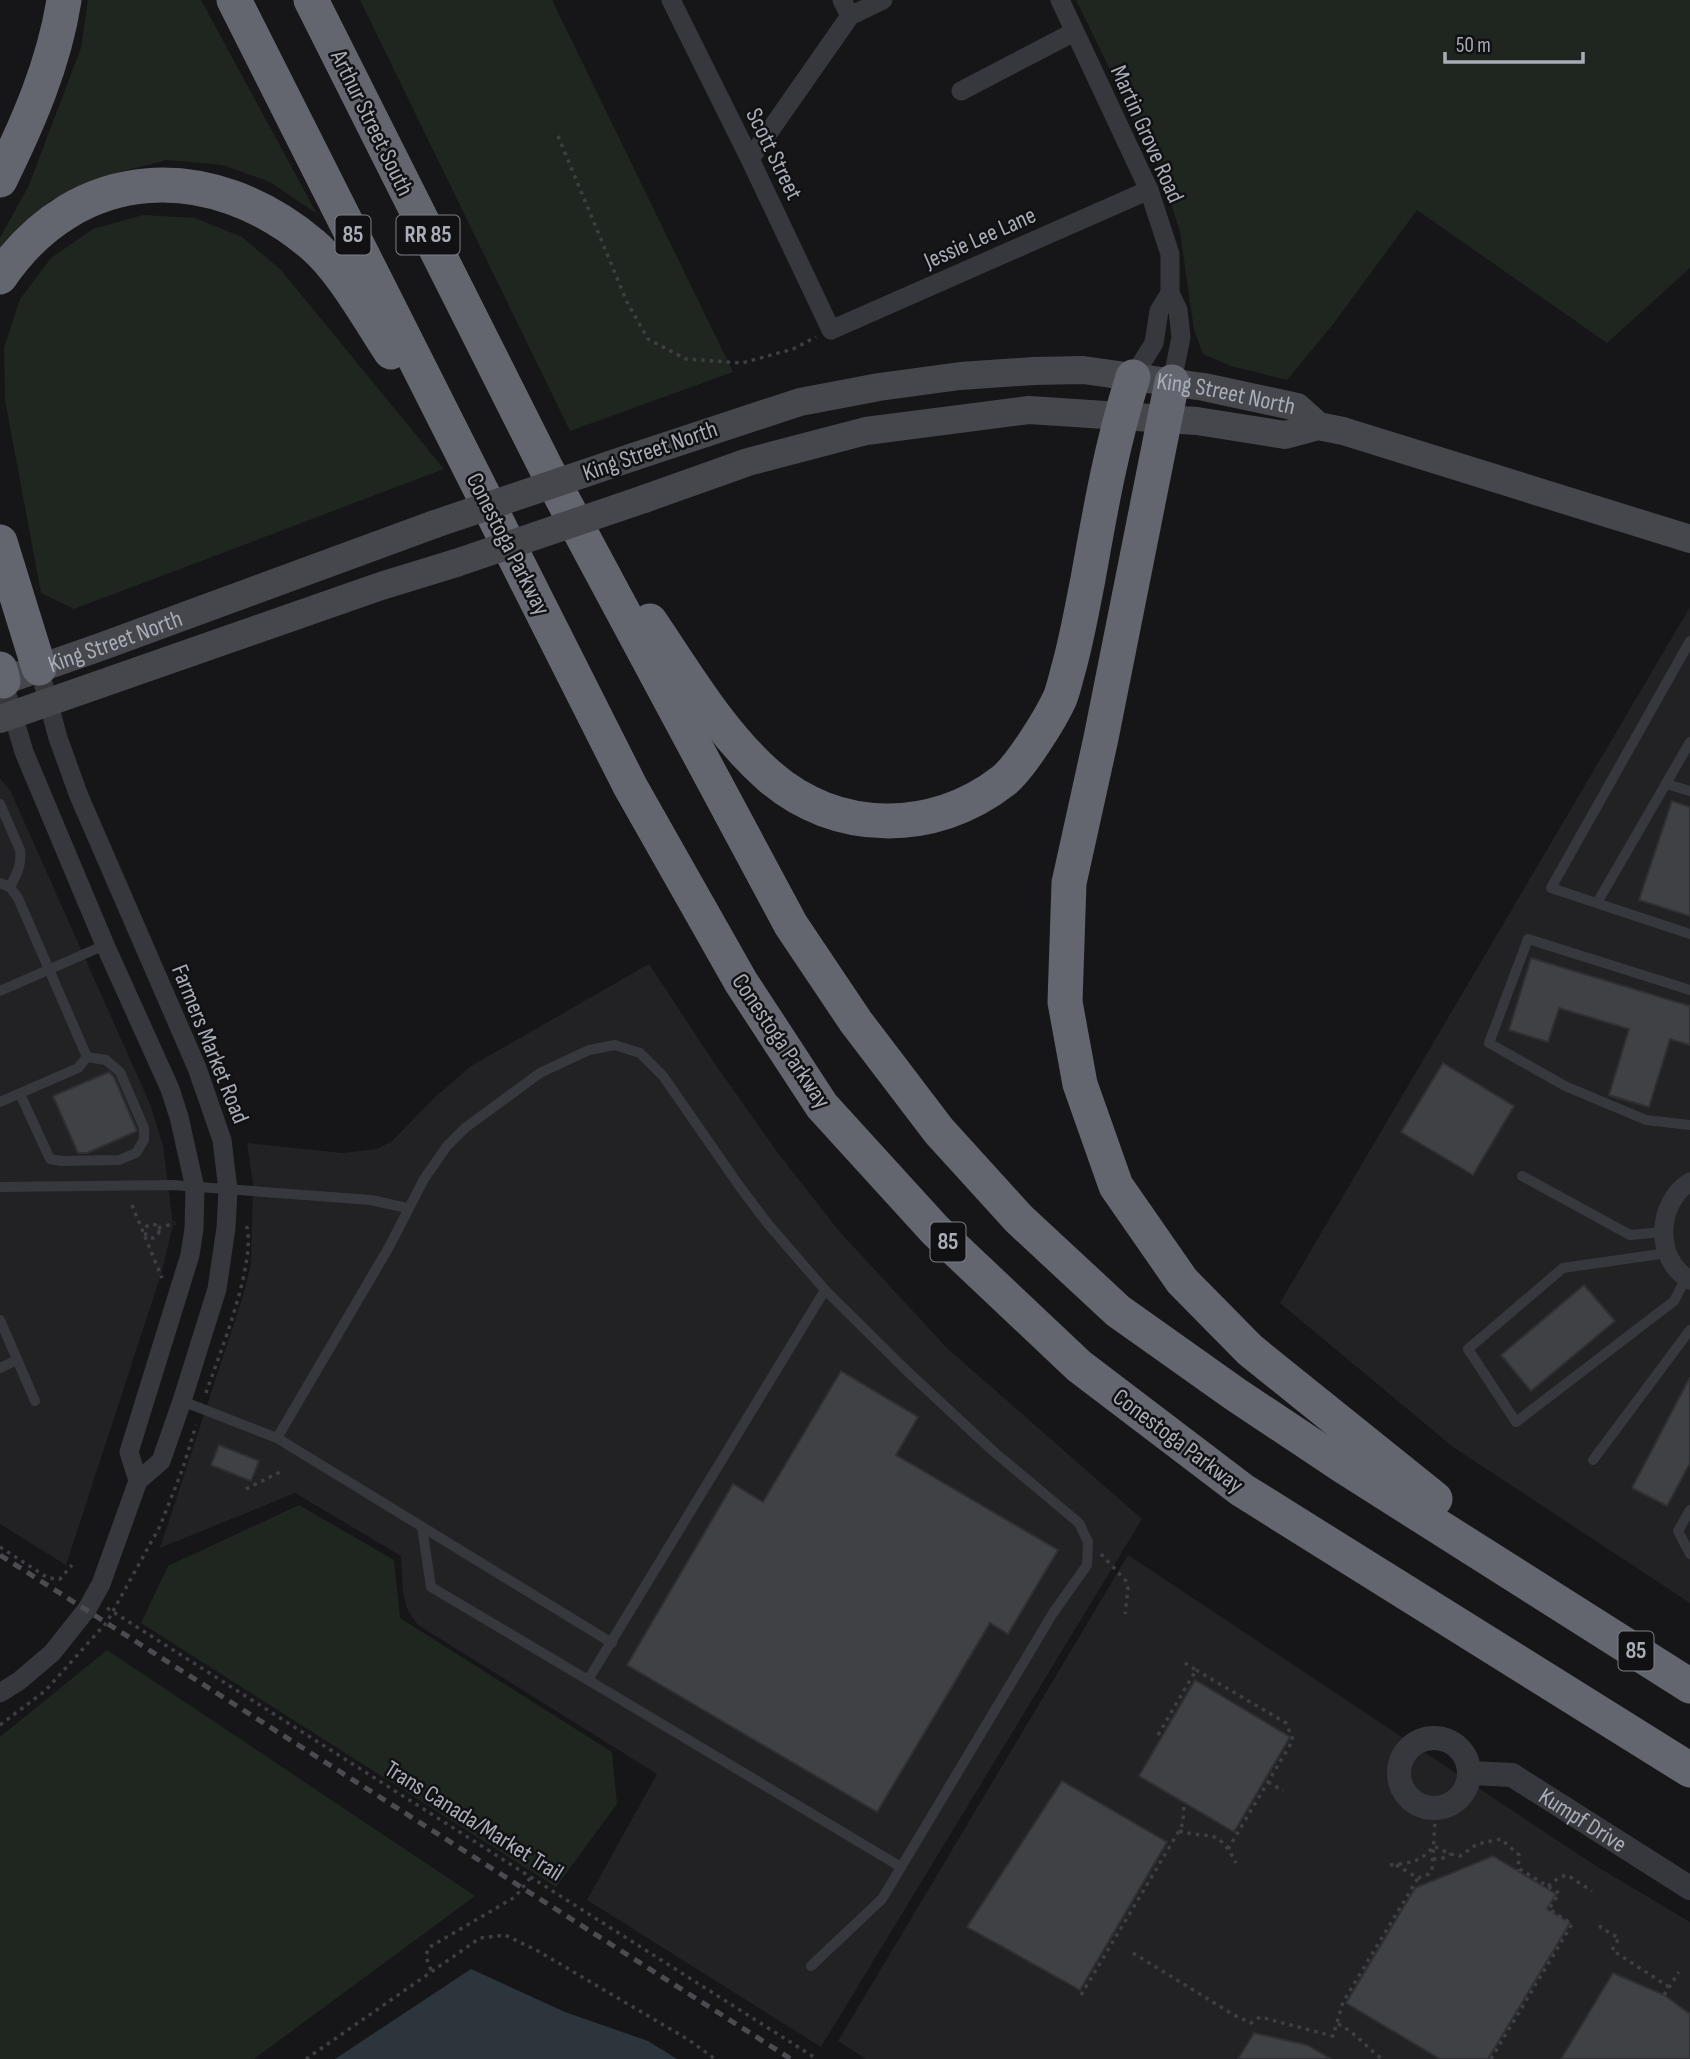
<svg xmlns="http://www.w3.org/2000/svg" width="1690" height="2059" viewBox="0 0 1690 2059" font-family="'Sofia Sans Condensed',sans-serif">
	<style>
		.built { fill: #222225 }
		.green { fill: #1e261f }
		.water { fill: #2c353c }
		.building { fill: #404145; stroke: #303034; stroke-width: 2 }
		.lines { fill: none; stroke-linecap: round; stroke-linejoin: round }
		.path { stroke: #3d3f44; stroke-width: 3.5; stroke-dasharray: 3.5 5; stroke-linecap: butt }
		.service { stroke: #37383d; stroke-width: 10 }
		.minor { stroke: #37383d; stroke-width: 19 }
		.tertiary { stroke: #37383d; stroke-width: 24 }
		.secondary { stroke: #45474d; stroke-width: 28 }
		.motorway { stroke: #63666e; stroke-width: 35 }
		.rail { stroke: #4a4c52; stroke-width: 5; stroke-dasharray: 9 7; stroke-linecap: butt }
		.secondary-bridge { stroke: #45474d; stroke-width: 28 }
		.labels { text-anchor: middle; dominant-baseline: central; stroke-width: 5; stroke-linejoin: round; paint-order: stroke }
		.shield { fill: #111113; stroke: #7b7e86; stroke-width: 2 }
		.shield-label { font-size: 23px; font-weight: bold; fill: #a8adb8 }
		.street-label { font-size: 24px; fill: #a8adb8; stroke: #111113 }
	</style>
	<rect width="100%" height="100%" fill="#161618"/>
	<g class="built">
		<polygon points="1690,607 1690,1603 1453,1447 1280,1303"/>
		<polygon points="0,779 10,790 150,1104 163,1145 173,1225 162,1271 66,1565 0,1524"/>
		<polygon points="649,964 715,1064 778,1153 839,1231 948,1349 1142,1519 821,2047 587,1900 657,1774 418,1625 408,1611 403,1593 401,1556 295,1493 160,1548 244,1293 251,1263 253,1184 247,1143 343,1153 377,1149 392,1141 433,1099 471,1066"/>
		<polygon points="1128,1555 1596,1866 1690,1922 1690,2059 866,2059 838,2041"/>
	</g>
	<g class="green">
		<polygon points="88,0 201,0 317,214 270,182 223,165 167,160 116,173 50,201 0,254 0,238 29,185 81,48"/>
		<polygon points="360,0 552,0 733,372 570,431"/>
		<polygon points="1076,0 1690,0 1690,268 1607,343 1417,210 1334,323 1287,380 1231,366 1203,354 1194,330 1180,232 1163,178"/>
		<polygon points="143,215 195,218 242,237 281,270 444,469 74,609 41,593 5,400 4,348 20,299 51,258 93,229"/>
		<polygon points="299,1505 394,1560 400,1618 612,1752 617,1804 556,1887 141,1623 168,1566"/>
		<polygon points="107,1650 475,1896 254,2059 0,2059 0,1737"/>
	</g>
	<polygon class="water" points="471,1969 565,2012 648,2041 677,2059 335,2059"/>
	<g class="building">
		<polygon points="1672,801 1690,807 1690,916 1639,900"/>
		<polygon points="1531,958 1690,1006 1690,1045 1670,1039 1649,1107 1609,1095 1629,1029 1559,1008 1548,1042 1509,1030"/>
		<polygon points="1443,1063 1514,1106 1473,1175 1401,1132"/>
		<polygon points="109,1072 114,1077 137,1131 87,1153 78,1153 53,1096"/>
		<polygon points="1584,1285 1615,1321 1531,1391 1501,1355"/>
		<polygon points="841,1371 918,1417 896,1455 1058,1550 1008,1634 990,1623 877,1812 627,1665 733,1484 763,1502"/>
		<polygon points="1690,1377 1690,1463 1667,1506 1632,1488"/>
		<polygon points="219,1445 259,1461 251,1481 211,1465"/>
		<polygon points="1195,1680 1290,1737 1234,1832 1139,1776"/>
		<polygon points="1062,1781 1167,1842 1080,1990 967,1927"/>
		<polygon points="1493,1856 1556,1894 1547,1909 1570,1923 1488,2059 1440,2059 1346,2003 1415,1888"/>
		<polygon points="1613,1973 1664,1995 1690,2014 1690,2059 1561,2059"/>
		<polygon points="1254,2033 1307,2045 1331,2059 1238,2059"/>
	</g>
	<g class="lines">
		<g class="path">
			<polyline points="558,136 627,302 648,339 686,359 742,363 793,349 816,337"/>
			<polyline points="132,1205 162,1278"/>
			<circle cx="152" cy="1231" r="7"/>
			<polyline points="158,1228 175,1223"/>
			<path d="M206 1393C219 1355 258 1260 246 1224"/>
			<polyline points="246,1489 282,1471"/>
			<polyline points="0,1547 48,1578 60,1579 72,1565"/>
			<polyline points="1101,1554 1126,1581 1128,1589 1125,1614"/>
			<polyline points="107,1608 817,2059"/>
			<polyline points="1196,1670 1286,1723 1293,1740 1228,1849"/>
			<polyline points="0,1725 45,1691 107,1622 160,1526 183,1468 196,1425"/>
			<polyline points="1158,1735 1196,1670 1182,1661"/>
			<polyline points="1268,1782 1283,1791"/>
			<path d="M1179 1831C1211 1840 1217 1826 1236 1863"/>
			<polyline points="1433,1859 1443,1858 1450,1854"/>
			<path d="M1390 1865C1412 1862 1418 1864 1434 1846L1450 1854 1460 1856 1477 1844 1501 1839 1519 1855 1518 1871"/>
			<polyline points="1396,1865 1418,1878 1429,1874 1432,1870 1435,1821"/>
			<polyline points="1548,1886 1560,1877 1567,1875 1592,1891"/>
			<polyline points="1600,1925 1601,1928 1619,1938 1612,1950 1669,1987"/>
			<polyline points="1133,1953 1234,2015 1251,2023 1260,2017 1333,2036 1343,2002 1418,1878"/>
			<polyline points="431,1970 426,1957 428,1948 515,1897 531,1877"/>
			<polyline points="1081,1995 1179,1831 1183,1823 1184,1802"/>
			<polyline points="1664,1995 1679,1972"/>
			<path d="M1338 2024C1355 2032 1366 2047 1382 2059"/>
			<polyline points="306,2059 480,1938 505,1935 538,1951 689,2040 715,2059"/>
			<polyline points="1491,2059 1572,1924 1549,1909 1559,1893 1518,1868"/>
		</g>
		<g class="service">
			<polyline points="1690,641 1551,888 1690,934"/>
			<polyline points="1666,784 1690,791"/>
			<path d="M0 804 20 850C22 864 17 874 10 887"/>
			<polyline points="0,883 10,887 18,898 87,1057 78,1068 0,1102"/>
			<polyline points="1597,903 1690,742"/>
			<polyline points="1690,990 1528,939 1489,1043 1565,1086 1646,1120 1690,1125"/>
			<polyline points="0,991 105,945"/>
			<polyline points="20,1094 50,1159 61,1161 119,1160 136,1153 144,1140 144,1128 120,1072 106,1060 87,1057"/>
			<polyline points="1522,1176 1630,1235 1663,1232"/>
			<polyline points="0,1187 172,1185 371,1200 407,1208"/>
			<polyline points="1667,1253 1563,1268 1468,1349 1516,1422 1674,1301 1686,1278"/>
			<polyline points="0,1320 35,1401"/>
			<polyline points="0,1368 17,1360"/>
			<polyline points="182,1401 277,1438 612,1643"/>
			<polyline points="277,1438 389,1247 424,1179 447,1146 465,1128 540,1073 589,1050 615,1045 640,1053 663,1076 740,1187 768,1224 825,1290 908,1372 993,1451 1079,1523 1088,1542 1087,1565 1053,1613 882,1899 811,1966"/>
			<polyline points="1593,1460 1690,1330"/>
			<polyline points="1690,1510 1678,1531 1690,1554"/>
			<polyline points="422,1527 431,1587 588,1680 825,1290"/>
			<polyline points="588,1680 901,1867"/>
		</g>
		<g class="minor">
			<polyline points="671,0 750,159 831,330 1149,190"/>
			<polyline points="842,0 850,16"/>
			<polyline points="1060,0 1149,190 1170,254 1170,293 1178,310 1181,337 1172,382"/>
			<polyline points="961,91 1074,32"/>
			<polyline points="750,159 850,16 883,0"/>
			<polyline points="1133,377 1154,343 1159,311 1170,293"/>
			<polyline points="3,681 24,752 105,945 170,1089 179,1117 195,1188 194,1229 190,1255 129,1452 138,1481"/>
			<path d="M1690 1182C1656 1203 1654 1260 1690 1280"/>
			<polyline points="0,1693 19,1681 52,1653 87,1609 101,1584 138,1481 161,1461 182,1401 217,1289 226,1228 228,1190 222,1140 197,1068 79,796 58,738 39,668"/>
		</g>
		<g class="tertiary">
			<circle cx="1434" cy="1773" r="35"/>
			<path id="s1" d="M1470 1773 1512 1775 1690 1888"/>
		</g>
		<g class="secondary">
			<path id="s2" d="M633 457 800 402 879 387 960 376 1034 371 1083 370 1204 387 1297 407 1318 426"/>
			<polyline points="644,499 748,462 866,431 1029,410 1197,421 1285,435 1318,426 1343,431 1690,539"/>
			<path id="s3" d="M0 682 103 646 435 524"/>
			<polyline points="0,719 381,586 456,563"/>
		</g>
		<g class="motorway">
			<polyline points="234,0 630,786 741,982 822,1106 935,1230 1079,1366 1242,1490 1690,1770"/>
			<polyline points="311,0 547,470 791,925 856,1022 939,1131 1019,1219 1118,1311 1235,1394 1343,1466 1690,1686"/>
			<path d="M0 180C28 123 54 64 64 0"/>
			<path d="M0 277C78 162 212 159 313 245 343 271 369 319 391 352"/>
			<polyline points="1172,382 1101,738 1069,883 1065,1002 1080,1084 1116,1186 1182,1281 1250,1350 1435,1499"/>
			<polyline points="0,542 39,668"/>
			<path d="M650 621C686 674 720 733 769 776 836 835 934 835 1003 781 1020 768 1051 718 1060 698 1064 688 1066 677 1069 667 1077 638 1082 609 1088 579 1100 511 1112 443 1133 377"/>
			<polyline points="0,669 3,681"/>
		</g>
		<polyline class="rail" points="0,1555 791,2059"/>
		<g class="secondary-bridge">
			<polyline points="435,524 633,457"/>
			<polyline points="456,563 644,499"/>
		</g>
	</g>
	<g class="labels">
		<g class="shield">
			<rect x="335.5" y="215.5" width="35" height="39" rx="5"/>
			<rect x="396.5" y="215.5" width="63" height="39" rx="5"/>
			<rect x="930.5" y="1222.5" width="35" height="39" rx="5"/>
			<rect x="1618.5" y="1631.5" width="35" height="39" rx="5"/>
		</g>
		<g class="shield-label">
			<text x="353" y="235">85</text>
			<text x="428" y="235">RR 85</text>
			<text x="948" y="1242">85</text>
			<text x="1636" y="1651">85</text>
		</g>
		<g class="street-label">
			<text transform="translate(372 123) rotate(64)">Arthur Street South</text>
			<text transform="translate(1147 134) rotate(66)">Martin Grove Road</text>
			<text transform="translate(774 154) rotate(64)">Scott Street</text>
			<text transform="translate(980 238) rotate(-24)">Jessie Lee Lane</text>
			<text stroke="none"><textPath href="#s2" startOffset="606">King Street North</textPath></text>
			<text transform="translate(650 451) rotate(-19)">King Street North</text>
			<text transform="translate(508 544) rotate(63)">Conestoga Parkway</text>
			<text stroke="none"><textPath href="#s3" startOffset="122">King Street North</textPath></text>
			<text transform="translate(781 1041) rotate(56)">Conestoga Parkway</text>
			<text transform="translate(210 1044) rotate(68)">Farmers Market Road</text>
			<text transform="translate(1178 1441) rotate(37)">Conestoga Parkway</text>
			<text stroke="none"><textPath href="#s1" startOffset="126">Kumpf Drive</textPath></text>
			<text transform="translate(474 1821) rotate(32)">Trans Canada/Market Trail</text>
		</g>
	</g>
	<path d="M1445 52v10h138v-10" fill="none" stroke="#a8adb8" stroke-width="3.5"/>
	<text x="1456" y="52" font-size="21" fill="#a8adb8" stroke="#111113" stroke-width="5" paint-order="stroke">50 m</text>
</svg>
